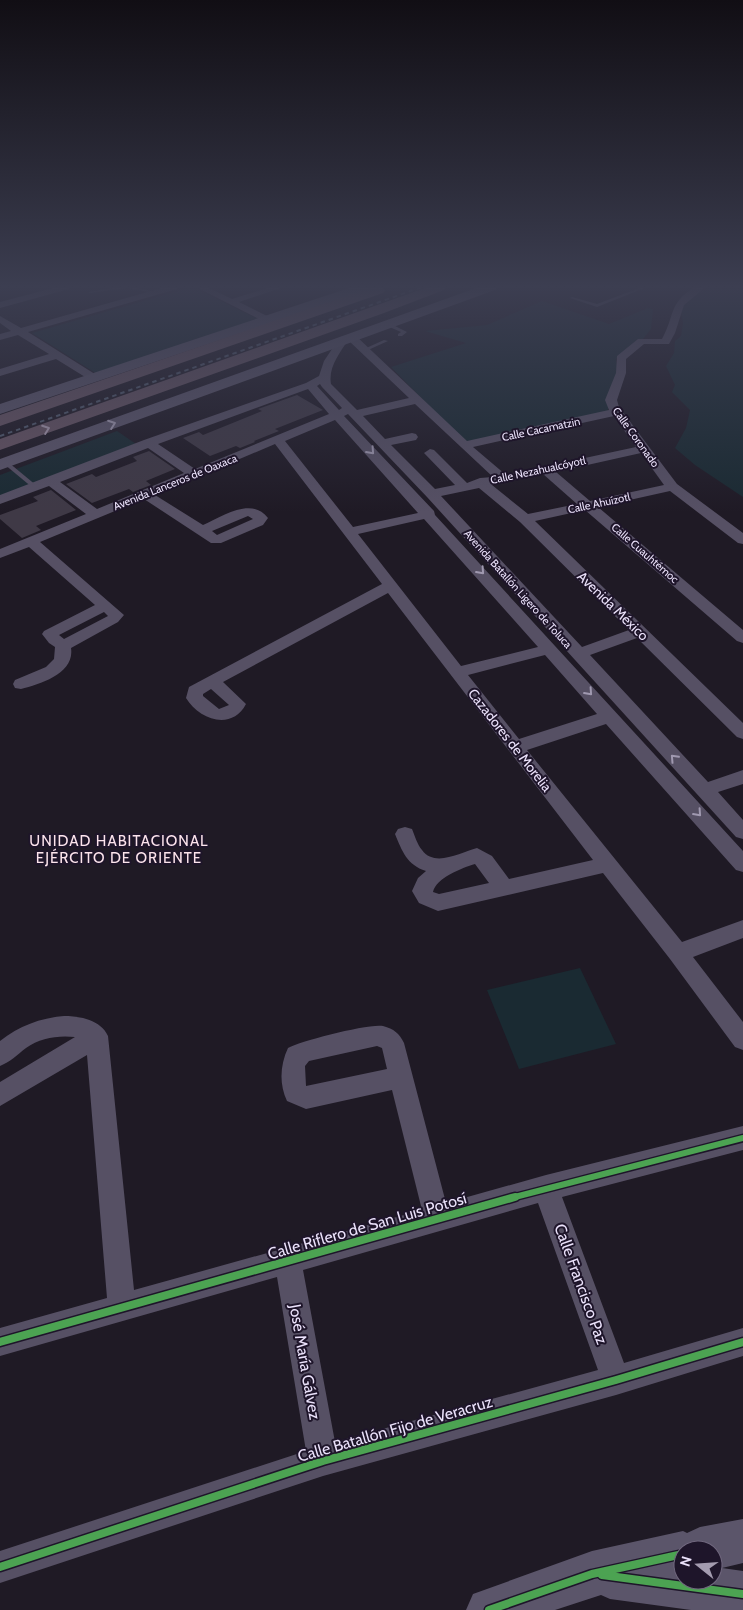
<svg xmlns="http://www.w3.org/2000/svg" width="743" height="1610" viewBox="0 0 743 1610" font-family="Cabin,sans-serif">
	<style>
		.green { fill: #1a2a32 }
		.building { fill: #3f3946 }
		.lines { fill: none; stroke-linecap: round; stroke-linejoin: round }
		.lane { fill: #565064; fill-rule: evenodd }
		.street { fill: #565064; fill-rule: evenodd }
		.secondary { fill: #5b556a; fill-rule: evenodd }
		.highway { fill: #655362; fill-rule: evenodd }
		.rail { stroke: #515a6d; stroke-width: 2; stroke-dasharray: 4.5 4; stroke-linecap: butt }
		.cycleway-far1-casing { stroke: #1e152a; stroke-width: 9 }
		.cycleway-casing { stroke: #1e152a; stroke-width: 11 }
		.cycleway-far1 { stroke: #4ca352; stroke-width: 6 }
		.cycleway { stroke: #4ca352; stroke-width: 8 }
		.oneway { stroke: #a39cb2 }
		.oneway2 { stroke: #a89aae }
		.oneway3 { stroke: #a099b0 }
		.labels { text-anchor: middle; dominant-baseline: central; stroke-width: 4; stroke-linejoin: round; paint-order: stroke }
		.far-street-label { font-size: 11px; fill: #ebe2fb; stroke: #1e152a }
		.street-label { font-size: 14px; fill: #ebe2fb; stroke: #1e152a }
		.neighbourhood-label { font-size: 15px; letter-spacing: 1px; fill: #fce4ec; stroke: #1e152a }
		.near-street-label { font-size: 16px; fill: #ebe2fb; stroke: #1e152a }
	</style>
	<rect width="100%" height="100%" fill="#1f1a25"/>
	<g class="green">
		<polygon points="192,287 260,320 97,374 32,333"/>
		<polygon points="716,287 743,287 743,497 695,465 675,448 686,428 690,410 672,392 675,385 666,366 674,353 675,341 681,336 683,323 680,306 698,292"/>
		<polygon points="542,301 609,324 648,308 653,309 651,329 643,339 638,339 616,359 618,373 607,413 466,444 391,367 466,343 425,331 487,325"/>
		<polygon points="117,431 136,444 0,496 0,475"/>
		<polygon points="580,968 616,1044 519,1069 487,990"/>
	</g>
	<g class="building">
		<polygon points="297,395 323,410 275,429 279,431 254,441 255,442 240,448 236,446 210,456 183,438 199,432 203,435 262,411 258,409"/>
		<polygon points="149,451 175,469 146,481 151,485 133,492 129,489 92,503 66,484 92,474 96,477 137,461 133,457"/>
		<polygon points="51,490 76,510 36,526 41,530 22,538 0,519 0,515 38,501 33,497"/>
	</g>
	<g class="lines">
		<g class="lane">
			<polygon points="120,287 132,287 156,292 154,293 127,288 90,293 88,292"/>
			<polygon points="642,287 647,287 597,307 570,298 572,297 597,304"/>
			<polygon points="385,323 389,323 407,332 402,336 398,336 398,334 401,332 385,325"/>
			<polygon points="384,340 388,341 368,350 364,349"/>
			<polygon points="4,462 8,462 37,486 37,488 33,488 4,464"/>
		</g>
		<g class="street">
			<polygon points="57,287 71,287 69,289 0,308 0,302"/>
			<polygon points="165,287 179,287 177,289 28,332 98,376 100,378 98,380 90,380 56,359 0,376 0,369 49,354 18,335 0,340 0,334 11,331 0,323 0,316 21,328"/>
			<polygon points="196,287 207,287 232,299 271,287 284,287 239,302 271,318 271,322 267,323"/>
			<path d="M695 287H706L684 305 675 333 669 344H644L626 359V373L617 400 619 407 677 484 743 533V544L738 543 670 491 598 507 743 630V643L737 641 585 510 535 521 743 723V739L737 737 637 638 590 655 708 782 743 770V784L718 792 743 820V839L736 837 427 497 348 414 344 416 434 511 435 515 743 851V872L736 870 606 724 527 750 682 942 743 920V938L693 957 743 1022V1050L735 1047 670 959 603 873 438 911 419 903 412 891 418 878 426 871C407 865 402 851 395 834L398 829 405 827 412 829C415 836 417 844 422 850 435 868 461 852 477 848L492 856 509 879 593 860 388 593 223 682 246 704C232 731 199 720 186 698L189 687 382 584 275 444 155 495 203 525C222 517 251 496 268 518L263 525 221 543H211L144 499 40 542 124 615 118 622 71 648C75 673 41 684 21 689L15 688 13 684 15 680 46 667 54 659 55 647 49 643 42 634 44 631 95 605 29 547 0 558V549L86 514 49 486 0 504V495L144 440 306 383 319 376 324 361 340 337 355 335 467 441 609 410 605 400 616 373 617 356 638 339H662C675 316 668 303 695 287ZM348 340 409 398 357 410 331 384C328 367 340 353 348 340ZM320 384 322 387 342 408 339 410 317 386ZM308 389 329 414 195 469 158 444ZM415 404 493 477 480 478 467 483 434 450 430 449 424 453 455 485 435 489 391 445 416 440 418 437 416 434 412 433 385 439 363 416ZM614 416 636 447 506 475 473 447ZM335 420 418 513 353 527 285 441ZM148 448 184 473 97 509 60 482ZM641 453 664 485 590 501 556 472ZM543 474 577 504 528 514 492 485ZM479 488 520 522 629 630 582 647 441 496ZM248 516 253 519 217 535 212 531ZM424 519 538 647 461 666 358 534ZM104 612 108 616 64 639 59 635ZM545 655 597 714 519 739 468 675ZM211 689 229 705 219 709 203 696V694ZM475 864 489 883 439 894 433 892C436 878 462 868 475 864Z"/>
			<path d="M64 1016C80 1016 101 1020 108 1036L134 1290 422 1210 392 1090 306 1109 287 1101C279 1084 280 1065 288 1048 300 1041 370 1023 383 1026 394 1029 399 1033 404 1043L446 1203 546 1175 743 1126V1150L562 1197 624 1363 743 1328V1356L616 1395 323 1476 0 1583V1551L306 1451 277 1277 0 1356V1328L107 1298 87 1055 0 1106V1082L75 1037C58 1035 40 1038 26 1048 17 1055 10 1062 0 1066V1041C19 1026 40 1018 64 1016ZM377 1046 382 1048 387 1069 306 1086 305 1066 309 1061ZM538 1203 598 1370 335 1442 303 1270Z"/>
		</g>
		<g class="secondary">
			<polygon points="352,287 371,287 369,290 0,414 0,404"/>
			<polygon points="479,287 497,287 495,290 0,470 0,459"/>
			<path d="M743 1519V1563L722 1568 743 1571V1610H691L610 1599 601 1595 555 1610H466L473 1594 592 1551 683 1531 687 1533 700 1527ZM683 1550H713V1580H683Z"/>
		</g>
		<g class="highway">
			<polygon points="373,287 381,287 385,290 383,293 0,426 0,415"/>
			<polygon points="428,287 446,287 444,290 384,313 0,450 0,439"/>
		</g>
		<polyline class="rail" points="0,436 422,287"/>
		<defs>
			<polyline id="cycleway-far1" points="511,1198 743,1138"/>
			<g id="cycleway">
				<polyline points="0,1342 515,1197"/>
				<polyline points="0,1567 323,1461 616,1380 743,1342"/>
				<polyline points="602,1575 743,1594"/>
				<polyline points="489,1610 592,1574 683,1554"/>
			</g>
		</defs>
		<use href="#cycleway-far1" class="cycleway-far1-casing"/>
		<use href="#cycleway" class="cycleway-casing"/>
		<use href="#cycleway-far1" class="cycleway-far1"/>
		<use href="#cycleway" class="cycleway"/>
	</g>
	<defs><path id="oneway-chevron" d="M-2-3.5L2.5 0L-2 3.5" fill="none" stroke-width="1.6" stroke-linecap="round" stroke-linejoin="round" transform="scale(1.25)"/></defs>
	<use class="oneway" href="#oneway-chevron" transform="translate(112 424) rotate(-20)"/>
	<use class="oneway2" href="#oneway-chevron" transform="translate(46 429) rotate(-20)"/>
	<g class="oneway3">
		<use href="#oneway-chevron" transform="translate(371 451) rotate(48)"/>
		<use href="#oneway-chevron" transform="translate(481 571) rotate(48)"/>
		<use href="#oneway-chevron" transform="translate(589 692) rotate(48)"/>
		<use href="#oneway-chevron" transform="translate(674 758) rotate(-133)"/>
		<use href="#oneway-chevron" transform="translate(698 813) rotate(48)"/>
	</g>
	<linearGradient id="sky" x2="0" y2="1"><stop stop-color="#110e14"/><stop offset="0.56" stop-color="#3c3e51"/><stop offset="1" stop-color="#3c3e51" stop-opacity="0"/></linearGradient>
	<rect width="743" height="512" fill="url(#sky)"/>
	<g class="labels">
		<g class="far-street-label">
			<text transform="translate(541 429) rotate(-12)">Calle Cacamatzin</text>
			<text transform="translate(636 437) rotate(54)">Calle Coronado</text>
			<text transform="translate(538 470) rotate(-12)">Calle Nezahualcóyotl</text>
			<text transform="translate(175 482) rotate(-22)">Avenida Lanceros de Oaxaca</text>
			<text transform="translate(599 503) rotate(-12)">Calle Ahuízotl</text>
			<text transform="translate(645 553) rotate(41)">Calle Cuauhtémoc</text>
			<text transform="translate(518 589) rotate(48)">Avenida Batallón Ligero de Toluca</text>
		</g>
		<g class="street-label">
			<text transform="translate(613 606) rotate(44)">Avenida México</text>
			<text transform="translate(510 740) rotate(52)">Cazadores de Morelia</text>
		</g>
		<g class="neighbourhood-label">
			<text x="119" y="841">UNIDAD HABITACIONAL<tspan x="119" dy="17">EJÉRCITO DE ORIENTE</tspan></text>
		</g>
		<g class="near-street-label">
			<text transform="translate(367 1226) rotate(-16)">Calle Riflero de San Luis Potosí</text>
			<text transform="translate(581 1284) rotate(70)">Calle Francisco Paz</text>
			<text transform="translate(305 1362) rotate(80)">José María Gálvez</text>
			<text transform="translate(395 1429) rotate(-16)">Calle Batallón Fijo de Veracruz</text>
		</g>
	</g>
	<g transform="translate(698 1565) rotate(287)"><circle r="24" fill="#1e152a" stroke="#70677e"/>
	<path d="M0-4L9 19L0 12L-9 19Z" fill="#a49cb0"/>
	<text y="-8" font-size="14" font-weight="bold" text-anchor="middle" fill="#ebe2fb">N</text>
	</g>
</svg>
